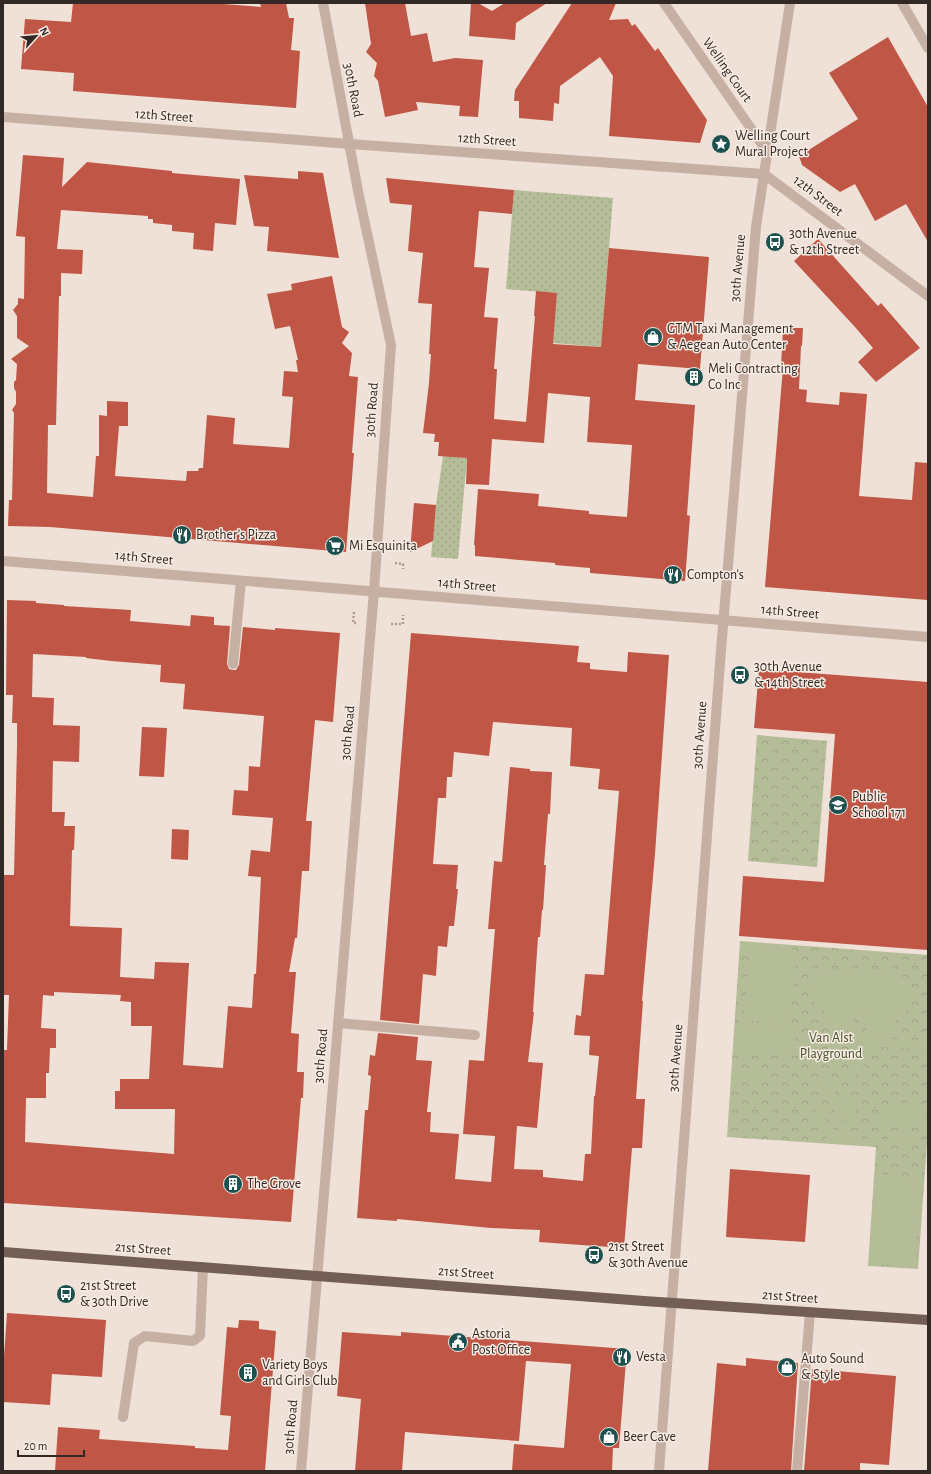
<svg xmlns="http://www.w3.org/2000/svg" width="931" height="1474" viewBox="0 0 931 1474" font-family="'Alegreya Sans',sans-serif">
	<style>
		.grass { fill: url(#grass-dots) }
		.forest { fill: url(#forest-crowns) }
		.garden { fill: #b5bd98 }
		.building { fill: #c05645; fill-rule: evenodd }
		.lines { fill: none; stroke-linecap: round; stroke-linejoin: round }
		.path { stroke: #b29a8f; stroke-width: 2.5; stroke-dasharray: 2 2; stroke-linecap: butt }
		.minor { stroke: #c6b0a4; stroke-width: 10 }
		.major { stroke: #735e57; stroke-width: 10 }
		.labels { text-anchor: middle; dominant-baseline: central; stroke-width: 3; stroke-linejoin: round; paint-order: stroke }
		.street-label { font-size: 14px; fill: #322825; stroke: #f7ece3 }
		.poi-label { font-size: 14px; fill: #322825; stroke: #f7ece3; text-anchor: start }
		.park-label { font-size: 14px; fill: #454f2b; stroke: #f7ece3 }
	</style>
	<defs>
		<pattern id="grass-dots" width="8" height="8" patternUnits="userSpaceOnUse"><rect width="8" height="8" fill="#b5bd98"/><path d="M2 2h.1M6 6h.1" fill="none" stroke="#9ca283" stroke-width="1.8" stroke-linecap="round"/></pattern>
		<pattern id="forest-crowns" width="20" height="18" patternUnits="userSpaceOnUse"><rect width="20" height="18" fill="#b5bd98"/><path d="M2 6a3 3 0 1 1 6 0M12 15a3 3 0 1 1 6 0" fill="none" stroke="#9ca283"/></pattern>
	</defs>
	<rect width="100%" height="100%" fill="#efe1d7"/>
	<g class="grass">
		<polygon points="514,190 613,198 601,347 553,343 556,293 506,289"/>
		<polygon points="443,456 467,458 458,559 431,557 436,505"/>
	</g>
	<g class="forest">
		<polygon points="757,735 827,741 817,867 748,861"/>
		<polygon points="740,941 928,955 928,1129 918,1269 868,1266 876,1147 727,1137"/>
	</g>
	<g class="garden">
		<polygon points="750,946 797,950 790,1025 744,1020"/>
		<path d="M831 970 896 975C920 981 920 1009 896 1017L895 1034 866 1032 867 1015 854 1014 853 1031 824 1028 825 1012C805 1001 807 972 831 970Z"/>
		<polygon points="736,1025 798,1030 793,1047 782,1055 776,1054 776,1050 746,1051 734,1055"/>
		<path d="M808 1033 928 1041V1049L877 1047 858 1073 855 1076H851L850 1073 856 1065 857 1051C845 1040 838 1041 823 1045L817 1054 814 1066 809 1067 802 1060V1047Z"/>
		<polygon points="732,1068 759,1069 760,1074 756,1082 732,1082"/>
		<polygon points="825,1082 832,1088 841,1101 845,1100 857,1111 857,1121 850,1123 841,1120 820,1085"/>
		<path d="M891 1102 927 1105 926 1122H882L880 1120C881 1112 884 1107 891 1102Z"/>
		<path d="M819 1108 824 1111 827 1125 832 1126 835 1133 847 1134 848 1139H898L899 1134 911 1138 914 1143 913 1147 827 1140 824 1129C815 1127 811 1123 809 1114H811Z"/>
		<polygon points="875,1174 920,1177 915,1266 869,1264"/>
	</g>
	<g class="building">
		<polygon points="73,3 211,3 261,7 260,3 286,3 289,18 294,18 291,50 300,51 296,108 73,91 74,73 21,69 25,19 71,22"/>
		<polygon points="365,3 405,3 411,36 427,33 433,62 455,58 483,60 478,117 459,116 460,106 416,102 418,110 385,117 378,81 374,76 377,63 366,52 371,44"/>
		<polygon points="471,3 478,3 492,11 505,3 547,3 516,23 515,40 469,36"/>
		<polygon points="572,3 616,3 609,20 628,19 632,26 635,24 655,51 658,48 707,120 700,143 609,136 613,76 600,57 560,86 559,104 554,103 553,121 519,118 519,101 514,101 515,90"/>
		<polygon points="888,37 928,107 928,242 906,204 875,221 855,184 840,192 802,165 799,156 858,119 829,73"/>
		<polygon points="23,155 64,158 62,187 87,162 172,171 172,173 240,179 236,225 215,223 213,251 193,249 194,233 172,231 172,225 153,223 153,219 148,219 148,216 61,210 57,249 83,250 82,274 61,273 61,296 59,296 56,425 48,425 47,493 93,497 96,456 99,456 99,415 107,416 107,401 128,402 128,426 119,426 115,476 186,481 187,471 198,471 199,468 203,468 207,415 235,418 233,444 289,448 293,397 282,396 284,371 298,372 296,360 298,360 290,326 275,329 267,294 292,290 291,284 332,276 342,327 349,332 342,343 352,353 349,376 358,377 352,453 354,453 346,552 50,527 8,526 9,500 12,500 14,413 12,410 16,404 16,392 14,388 14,382 16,380 17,364 11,359 29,346 17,338 17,316 13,310 18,304 18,298 24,299 25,237 16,236"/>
		<polygon points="298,171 323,173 339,258 267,251 269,227 254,226 244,175 298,179"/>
		<polygon points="386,178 514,190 512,214 479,211 474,267 489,268 484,317 498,318 494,369 497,369 494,419 526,422 535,316 534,316 536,291 557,293 553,344 601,347 609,248 709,257 700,369 638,364 635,400 695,405 687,515 690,516 685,581 590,573 590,568 555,565 555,563 475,556 475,545 474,545 478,489 539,494 538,506 589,511 589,514 627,517 632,445 587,442 590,397 548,393 544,443 492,439 489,485 466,484 467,458 438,456 439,442 434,442 435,434 423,433 429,383 431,354 429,354 432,304 418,303 423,253 408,251 412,205 390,203"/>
		<polygon points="818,239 878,306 881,303 920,348 876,382 858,362 873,348 855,327 794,261"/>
		<polygon points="783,328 803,328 802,346 801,346 799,389 807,390 806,402 839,405 840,392 867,394 859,496 912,500 915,462 928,463 928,600 765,587 783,367 781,367"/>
		<polygon points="414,503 436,505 433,541 410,552"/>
		<path d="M7 600 36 601V603L64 605V606L131 610 130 621 190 626 191 615 214 617V625L230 626 227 664 229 669 233 670H236L239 665 243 627 275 630V628L340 633 333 722 315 720 306 821H312L309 871H302L297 938H295L289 972H296L291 1033 299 1034 297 1072H304L303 1098H301L291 1222 3 1203V1050H7L9 995H3V875H14L17 746V723H12L13 695H6ZM33 654 86 657V658L111 661 161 665 160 682 185 684 183 709 264 716 260 767 249 766 248 791 234 790 232 815 273 818 270 852 251 850 248 876 261 877 256 974H254L252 1008 228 1006 223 1068 183 1065 189 963 155 962 154 979 120 977 122 928 70 926 72 850H74L75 826H64L65 812H52L53 761 79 762 80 726 53 725 54 698 32 697ZM54 992 121 995 120 1001 131 1002V1026H152L149 1079H120V1091H115V1109H175L174 1154 25 1142 26 1098H46V1073H49L50 1048H56V1029L41 1028 43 995 54 996Z"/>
		<polygon points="411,633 579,646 577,662 590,663 590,669 627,672 628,652 669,655 655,854 642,1001 643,1001 636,1099 645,1099 642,1148 632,1148 624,1248 539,1242 540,1230 491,1228 397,1219 397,1221 357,1218 365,1110 368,1110 371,1076 368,1075 370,1055 375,1056 378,1033 418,1037 416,1060 432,1061 427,1112 431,1112 430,1132 459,1134 455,1179 491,1182 495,1136 463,1134 469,1060 484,1061 495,929 488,929 494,861 502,862 510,767 530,769 530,771 552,772 550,814 548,814 544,865 546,865 543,910 542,910 540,937 538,937 533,1012 534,1012 528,1062 543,1063 537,1128 517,1126 514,1169 543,1170 543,1177 583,1181 585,1154 591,1154 594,1096 595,1096 599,1056 589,1055 590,1036 574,1035 576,1015 581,1016 585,974 604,975 619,791 598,789 600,769 570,766 572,728 493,722 489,756 454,752 452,777 447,777 446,798 438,798 433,864 458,865 456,889 458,889 454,926 449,926 447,947 438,946 436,976 423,974 419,1024 380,1020"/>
		<polygon points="759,669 928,682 928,950 739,936 743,876 824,882 835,734 754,728"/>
		<polygon points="142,727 167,728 164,777 139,776"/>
		<polygon points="172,829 189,830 188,860 171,859"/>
		<polygon points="730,1169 810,1175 805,1242 726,1237"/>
		<polygon points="7,1313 106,1320 102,1377 52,1374 50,1405 3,1402 3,1371"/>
		<polygon points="239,1320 259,1321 259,1329 276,1331 265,1471 55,1471 58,1427 100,1430 99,1439 195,1446 195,1448 228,1450 231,1416 220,1415 227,1327 238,1328"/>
		<polygon points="342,1332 401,1336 401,1332 627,1349 619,1448 613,1448 612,1471 512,1471 514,1444 564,1448 571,1364 526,1361 519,1441 405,1432 402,1471 355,1471 361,1399 337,1396"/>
		<polygon points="746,1358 798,1363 791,1471 708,1471 717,1363 746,1366"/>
		<polygon points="812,1369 896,1376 889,1465 860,1463 860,1471 804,1471"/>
	</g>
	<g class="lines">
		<g class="path">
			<polyline points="395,563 403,564 403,569"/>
			<polyline points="354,612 353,623 356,623"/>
			<polyline points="391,624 403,624 403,615"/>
		</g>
		<g class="minor">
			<polyline points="664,3 768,153"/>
			<polyline points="902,3 928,48"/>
			<polyline points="3,117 350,144 764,174 928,296"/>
			<polyline points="3,561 928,637"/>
			<polyline points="233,664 241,581"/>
			<polyline points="338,1023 475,1035"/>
			<polyline points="123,1417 134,1343 145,1336 193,1341 200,1336 203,1267"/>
			<polyline points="301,1471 374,591 391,345 358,191 323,3"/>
			<polyline points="659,1471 721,650 756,227 790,3"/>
			<polyline points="797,1471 810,1312"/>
		</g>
		<polyline class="major" points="3,1252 644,1301 928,1320"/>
	</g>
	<defs>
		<symbol id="sight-disc" viewBox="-11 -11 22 22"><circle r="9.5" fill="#1d514f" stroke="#f7ece3"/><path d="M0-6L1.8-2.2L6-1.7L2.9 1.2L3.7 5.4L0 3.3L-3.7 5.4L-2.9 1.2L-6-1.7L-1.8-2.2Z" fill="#fff"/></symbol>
		<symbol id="bus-disc" viewBox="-11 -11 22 22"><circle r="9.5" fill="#1d514f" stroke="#f7ece3"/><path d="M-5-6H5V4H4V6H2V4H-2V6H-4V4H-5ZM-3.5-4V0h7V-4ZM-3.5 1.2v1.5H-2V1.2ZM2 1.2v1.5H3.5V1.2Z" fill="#fff"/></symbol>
		<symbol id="shop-disc" viewBox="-11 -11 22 22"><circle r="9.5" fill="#1d514f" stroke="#f7ece3"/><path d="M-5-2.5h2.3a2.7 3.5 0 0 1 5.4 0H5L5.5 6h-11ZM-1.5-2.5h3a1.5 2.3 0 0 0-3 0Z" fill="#fff"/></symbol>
		<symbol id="building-disc" viewBox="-11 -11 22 22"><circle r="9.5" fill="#1d514f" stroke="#f7ece3"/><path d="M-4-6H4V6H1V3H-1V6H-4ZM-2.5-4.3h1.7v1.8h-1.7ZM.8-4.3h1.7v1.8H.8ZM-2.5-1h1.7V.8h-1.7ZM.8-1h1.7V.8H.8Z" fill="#fff"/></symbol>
		<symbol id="restaurant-disc" viewBox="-11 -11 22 22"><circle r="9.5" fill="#1d514f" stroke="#f7ece3"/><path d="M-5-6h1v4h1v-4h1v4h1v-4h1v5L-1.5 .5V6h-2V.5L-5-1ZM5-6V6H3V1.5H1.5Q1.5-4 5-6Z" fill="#fff"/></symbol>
		<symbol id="supermarket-disc" viewBox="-11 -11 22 22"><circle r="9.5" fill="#1d514f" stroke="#f7ece3"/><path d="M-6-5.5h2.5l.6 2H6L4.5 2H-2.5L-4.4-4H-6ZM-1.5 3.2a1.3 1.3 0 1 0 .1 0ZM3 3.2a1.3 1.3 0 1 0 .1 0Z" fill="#fff"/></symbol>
		<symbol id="school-disc" viewBox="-11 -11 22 22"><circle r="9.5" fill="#1d514f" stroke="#f7ece3"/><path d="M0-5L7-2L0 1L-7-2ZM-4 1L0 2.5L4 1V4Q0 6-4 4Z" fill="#fff"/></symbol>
		<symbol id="civic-disc" viewBox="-11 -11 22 22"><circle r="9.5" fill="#1d514f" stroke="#f7ece3"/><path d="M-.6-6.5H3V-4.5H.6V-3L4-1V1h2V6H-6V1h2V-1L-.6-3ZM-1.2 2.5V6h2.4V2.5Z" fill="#fff"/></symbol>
	</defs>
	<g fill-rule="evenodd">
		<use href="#sight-disc" x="710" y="133" width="22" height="22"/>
		<use href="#bus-disc" x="764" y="231" width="22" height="22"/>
		<use href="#shop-disc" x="642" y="326" width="22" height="22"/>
		<use href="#building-disc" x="683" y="366" width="22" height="22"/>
		<use href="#restaurant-disc" x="171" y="524" width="22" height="22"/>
		<use href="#supermarket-disc" x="324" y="535" width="22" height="22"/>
		<use href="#restaurant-disc" x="662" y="564" width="22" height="22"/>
		<use href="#bus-disc" x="729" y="664" width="22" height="22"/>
		<use href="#school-disc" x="827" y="794" width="22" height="22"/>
		<use href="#building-disc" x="222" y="1173" width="22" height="22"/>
		<use href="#bus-disc" x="583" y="1244" width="22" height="22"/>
		<use href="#bus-disc" x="55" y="1283" width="22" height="22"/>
		<use href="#civic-disc" x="447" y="1331" width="22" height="22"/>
		<use href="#restaurant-disc" x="611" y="1346" width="22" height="22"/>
		<use href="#shop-disc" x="776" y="1356" width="22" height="22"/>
		<use href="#building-disc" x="237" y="1362" width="22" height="22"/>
		<use href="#shop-disc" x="598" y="1426" width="22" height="22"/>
	</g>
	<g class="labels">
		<g class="street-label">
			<text transform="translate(727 70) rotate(55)">Welling Court</text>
			<text transform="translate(353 90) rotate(79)">30th Road</text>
			<text transform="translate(164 116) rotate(4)">12th Street</text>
			<text transform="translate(487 140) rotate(4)">12th Street</text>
			<text transform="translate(818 196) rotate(37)">12th Street</text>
			<text transform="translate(738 268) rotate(-85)">30th Avenue</text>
			<text transform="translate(372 410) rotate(-86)">30th Road</text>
			<text transform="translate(144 558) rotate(5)">14th Street</text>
			<text transform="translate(467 585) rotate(5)">14th Street</text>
			<text transform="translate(790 612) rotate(5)">14th Street</text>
			<text transform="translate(348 733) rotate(-85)">30th Road</text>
			<text transform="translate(700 735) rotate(-86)">30th Avenue</text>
			<text transform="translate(321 1056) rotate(-85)">30th Road</text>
			<text transform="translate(676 1058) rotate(-86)">30th Avenue</text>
			<text transform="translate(143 1249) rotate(4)">21st Street</text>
			<text transform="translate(466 1273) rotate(4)">21st Street</text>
			<text transform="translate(790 1297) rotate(4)">21st Street</text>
			<text transform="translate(291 1427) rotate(-85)">30th Road</text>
		</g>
		<g class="poi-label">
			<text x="735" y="136">Welling Court<tspan x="735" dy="16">Mural Project</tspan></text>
			<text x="789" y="234">30th Avenue<tspan x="789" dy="16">&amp; 12th Street</tspan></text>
			<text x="667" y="329">GTM Taxi Management<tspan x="667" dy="16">&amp; Aegean Auto Center</tspan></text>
			<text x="708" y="369">Meli Contracting<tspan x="708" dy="16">Co Inc</tspan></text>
			<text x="196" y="535">Brother’s Pizza</text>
			<text x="349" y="546">Mi Esquinita</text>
			<text x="687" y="575">Compton’s</text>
			<text x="754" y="667">30th Avenue<tspan x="754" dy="16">&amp; 14th Street</tspan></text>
			<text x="852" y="797">Public<tspan x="852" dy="16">School 171</tspan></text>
			<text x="247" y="1184">The Grove</text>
			<text x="608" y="1247">21st Street<tspan x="608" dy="16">&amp; 30th Avenue</tspan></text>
			<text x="80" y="1286">21st Street<tspan x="80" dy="16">&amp; 30th Drive</tspan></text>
			<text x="472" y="1334">Astoria<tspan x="472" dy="16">Post Office</tspan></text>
			<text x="636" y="1357">Vesta</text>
			<text x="801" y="1359">Auto Sound<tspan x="801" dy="16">&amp; Style</tspan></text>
			<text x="262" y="1365">Variety Boys<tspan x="262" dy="16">and Girls Club</tspan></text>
			<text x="623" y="1437">Beer Cave</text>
		</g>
		<g class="park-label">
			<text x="831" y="1038">Van Alst<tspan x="831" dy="16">Playground</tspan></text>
		</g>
	</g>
	<rect width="931" height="1474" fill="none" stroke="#322825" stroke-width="8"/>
	<g transform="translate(36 36) rotate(63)" stroke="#f7ece3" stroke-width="3" paint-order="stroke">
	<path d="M0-3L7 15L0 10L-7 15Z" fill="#322825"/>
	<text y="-6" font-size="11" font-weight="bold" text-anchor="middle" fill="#322825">N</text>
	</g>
	<path d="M18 1450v6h66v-6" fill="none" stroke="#322825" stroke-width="2"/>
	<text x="24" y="1450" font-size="12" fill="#322825" stroke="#f7ece3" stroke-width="3" paint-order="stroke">20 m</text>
</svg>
